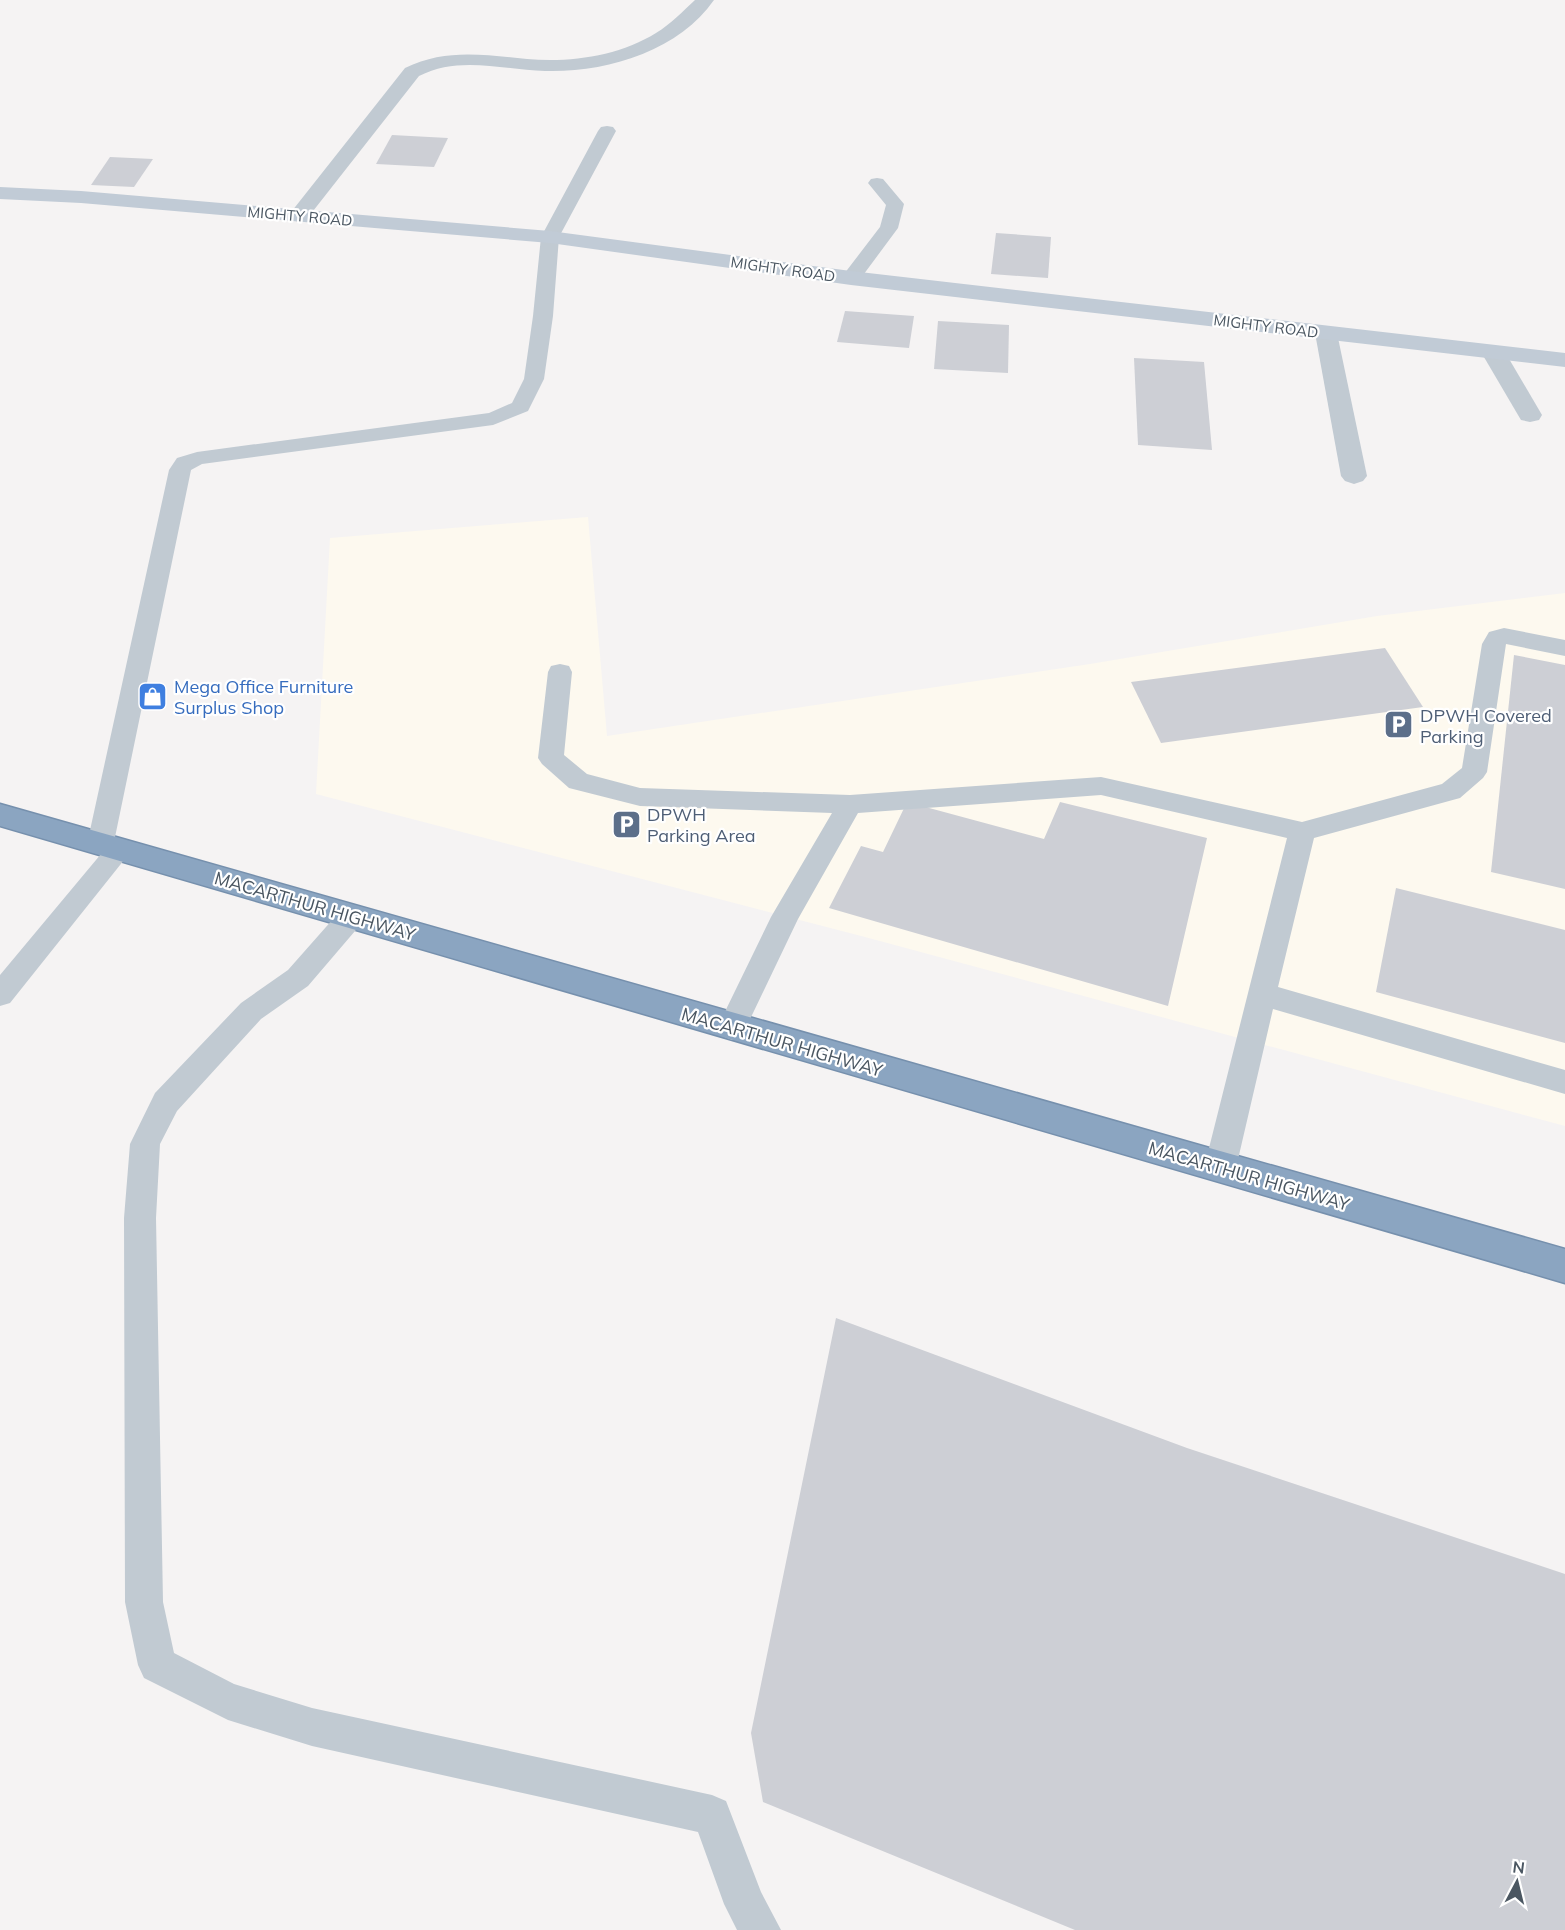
<svg xmlns="http://www.w3.org/2000/svg" width="1565" height="1930" viewBox="0 0 1565 1930" font-family="Mulish,sans-serif">
	<style>
		.commercial { fill: #fdf9ef }
		.building { fill: #cdcfd5 }
		.lines { fill: none; stroke-linecap: round; stroke-linejoin: round }
		.highway-casing { stroke: #7690ad; stroke-width: 3 }
		.lane { fill: #c1cad2; fill-rule: evenodd }
		.street { fill: #c1cad2; fill-rule: evenodd }
		.secondary { fill: #c1cbd6; fill-rule: evenodd }
		.highway { fill: #8ba5c1; fill-rule: evenodd }
		.labels { text-anchor: middle; dominant-baseline: central; stroke-width: 4.5; stroke-linejoin: round; paint-order: stroke }
		.far-street-label { font-size: 15px; fill: #4a5661; stroke: #fff }
		.shop-label { font-size: 18px; fill: #366cbe; stroke: #fff; text-anchor: start }
		.service-label { font-size: 18px; fill: #4e5e75; stroke: #fff; text-anchor: start }
		.street-label { font-size: 18px; fill: #4a5661; stroke: #fff }
	</style>
	<rect width="100%" height="100%" fill="#f5f3f3"/>
	<polygon class="commercial" points="588,517 607,736 1090,664 1377,616 1565,593 1565,1126 865,937 316,794 330,538"/>
	<g class="building">
		<polygon points="392,135 448,138 434,167 376,164"/>
		<polygon points="110,157 153,159 134,187 91,185"/>
		<polygon points="996,233 1051,237 1048,278 991,274"/>
		<polygon points="845,311 914,316 909,348 837,342"/>
		<polygon points="938,321 1009,325 1008,373 934,369"/>
		<polygon points="1134,358 1204,362 1212,450 1138,445"/>
		<polygon points="1385,648 1423,707 1161,743 1131,682"/>
		<polygon points="1514,655 1565,665 1565,889 1491,872"/>
		<polygon points="907,802 1044,839 1060,802 1207,838 1168,1006 829,908 861,846 883,852"/>
		<polygon points="1396,888 1565,930 1565,1043 1376,992"/>
		<polygon points="836,1318 1187,1448 1565,1574 1565,1930 1075,1930 763,1802 751,1733"/>
	</g>
	<g class="lines">
		<defs>
			<polygon id="highway" points="0,804 1565,1249 1565,1283 0,826"/>
		</defs>
		<use href="#highway" class="highway-casing"/>
		<g class="lane">
			<polygon points="607,126 613,127 616,131 559,237 553,316 544,379 528,411 493,425 202,464 191,470 114,842 119,840 129,843 132,850 10,1003 0,1006 0,975 101,854 91,851 87,844 169,470 177,458 197,452 489,413 512,403 524,379 533,316 541,237 598,131 601,127"/>
			<polygon points="877,178 883,179 904,204 898,228 858,282 844,282 841,278 880,227 886,205 868,183 871,179"/>
			<polygon points="1504,628 1565,640 1565,656 1506,644 1487,772 1483,778 1460,798 1314,838 1278,987 1565,1070 1565,1094 1273,1009 1236,1168 1231,1177 1220,1181 1209,1177 1204,1168 1287,838 1101,795 858,813 798,919 742,1036 732,1040 722,1036 717,1028 771,917 832,813 640,806 569,788 542,764 538,758 548,672 551,666 560,664 569,666 572,672 564,755 587,774 640,788 850,795 1101,777 1302,822 1442,784 1462,768 1482,644 1489,632"/>
			<polygon points="351,906 361,910 365,917 361,924 308,986 261,1019 177,1111 160,1144 156,1218 163,1602 174,1653 234,1684 312,1708 712,1795 726,1801 761,1892 781,1930 737,1930 724,1904 698,1832 312,1746 228,1720 144,1678 138,1665 125,1602 124,1218 130,1144 155,1093 241,1003 288,970 341,910"/>
		</g>
		<g class="street">
			<path d="M695 0H714C679 51 605 73 545 71 502 70 460 55 419 76L306 220 299 222 292 220 288 216 405 68C446 48 484 55 527 59 570 63 619 56 656 33 671 24 683 11 695 0Z"/>
			<polygon points="1326,326 1334,328 1337,333 1367,476 1363,481 1354,484 1345,481 1341,476 1315,333 1318,328"/>
			<polygon points="1493,345 1501,347 1505,352 1542,415 1539,420 1530,422 1521,420 1518,415 1481,352 1485,347"/>
		</g>
		<polygon class="secondary" points="0,187 81,191 550,231 851,271 1565,353 1565,367 851,285 550,243 81,203 0,199"/>
		<use href="#highway" class="highway"/>
	</g>
	<defs>
		<symbol id="shop-square" viewBox="-11 -11 22 22"><rect x="-9" y="-9" width="18" height="18" rx="4" fill="#3f7fe0" stroke="#fff"/><path d="M-5-2.5h2.3a2.7 3.5 0 0 1 5.4 0H5L5.5 6h-11ZM-1.5-2.5h3a1.5 2.3 0 0 0-3 0Z" fill="#fff"/></symbol>
		<symbol id="parking-square" viewBox="-11 -11 22 22"><rect x="-9" y="-9" width="18" height="18" rx="4" fill="#5c6f8a" stroke="#fff"/><path d="M-3.5-5.5H1a3.5 3.5 0 0 1 0 7H-1V5.5H-3.5ZM-1-3.4V-.6H.8a1.4 1.4 0 0 0 0-2.8Z" fill="#fff"/></symbol>
	</defs>
	<g fill-rule="evenodd">
		<use href="#shop-square" x="136" y="680" width="33" height="33"/>
		<use href="#parking-square" x="1382" y="708" width="33" height="33"/>
		<use href="#parking-square" x="610" y="808" width="33" height="33"/>
	</g>
	<g class="labels">
		<g class="far-street-label">
			<text transform="translate(300 216) rotate(5)">MIGHTY ROAD</text>
			<text transform="translate(783 269) rotate(8)">MIGHTY ROAD</text>
			<text transform="translate(1266 326) rotate(7)">MIGHTY ROAD</text>
		</g>
		<g class="shop-label">
			<text x="174" y="686">Mega Office Furniture<tspan x="174" dy="21">Surplus Shop</tspan></text>
		</g>
		<g class="service-label">
			<text x="1420" y="715">DPWH Covered<tspan x="1420" dy="21">Parking</tspan></text>
			<text x="647" y="814">DPWH<tspan x="647" dy="21">Parking Area</tspan></text>
		</g>
		<g class="street-label">
			<text transform="translate(315 906) rotate(16)">MACARTHUR HIGHWAY</text>
			<text transform="translate(782 1042) rotate(16)">MACARTHUR HIGHWAY</text>
			<text transform="translate(1249 1176) rotate(16)">MACARTHUR HIGHWAY</text>
		</g>
	</g>
	<g transform="translate(1517 1882) rotate(7)" stroke="#ffffff" stroke-width="4.5" paint-order="stroke">
	<path d="M0-4.5L10 22L0 15L-10 22Z" fill="#4a5661"/>
	<text y="-9" font-size="16" font-weight="bold" text-anchor="middle" fill="#4a5661">N</text>
	</g>
</svg>
